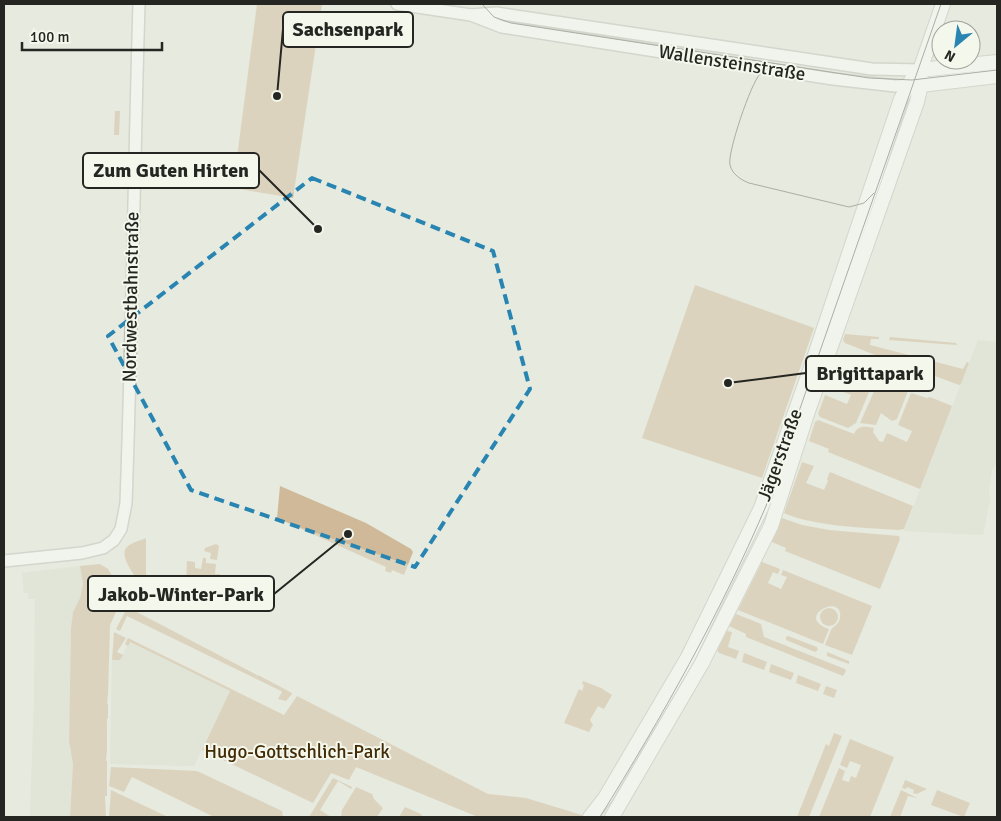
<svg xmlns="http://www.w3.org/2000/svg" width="1001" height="821" viewBox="0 0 1001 821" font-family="Signika,sans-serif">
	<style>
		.built { fill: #dae0ce }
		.green { fill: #d0b998 }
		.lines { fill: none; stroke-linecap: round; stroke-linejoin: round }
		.tertiary-casing { stroke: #bcbfb5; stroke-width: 14 }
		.secondary-casing { stroke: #bcbfb5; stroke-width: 16 }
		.tertiary { stroke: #fff; stroke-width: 11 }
		.secondary { stroke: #fff; stroke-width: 14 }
		.tram { stroke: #646660; stroke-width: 1 }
		.marked { fill: none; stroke: #2884b1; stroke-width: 4; stroke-dasharray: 10 6; stroke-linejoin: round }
		.labels { text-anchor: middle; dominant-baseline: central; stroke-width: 4; stroke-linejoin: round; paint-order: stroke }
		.street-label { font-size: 19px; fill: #252622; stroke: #f3f7ec }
		.park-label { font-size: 19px; fill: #422b05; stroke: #f3f7ec }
		.leader { fill: none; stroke: #252622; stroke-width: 2 }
		.callout-dot { fill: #252622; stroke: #f3f7ec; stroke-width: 2 }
		.callout { fill: #f3f7ec; stroke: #252622; stroke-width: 2 }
		.callout-label { font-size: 20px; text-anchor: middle; font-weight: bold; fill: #252622 }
	</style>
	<rect width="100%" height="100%" fill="#e6eadf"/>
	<g class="built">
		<polygon points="978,340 997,342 997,461 992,471 989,491 990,500 983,535 904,531"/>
		<polygon points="80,566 83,584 80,598 73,612 71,628 69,741 73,764 70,817 30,817 34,699 35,599 28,599 28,593 24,593 22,573"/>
		<polygon points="129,642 230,691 194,766 110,764 112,660 120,660"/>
	</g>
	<g class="green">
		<polygon points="257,4 322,4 293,198 233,188"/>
		<polygon points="115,111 120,111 119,135 114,135"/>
		<polygon points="695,285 814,328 762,478 642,438"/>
		<polygon points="845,334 879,337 879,339 871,339 870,345 963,369 967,362 969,363 961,384 959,385 935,376 933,378 845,343 843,340"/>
		<polygon points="890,337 956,343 957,345 889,340"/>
		<polygon points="838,363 851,369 846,368 842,380 854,384 858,373 854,371 855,369 867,375 872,385 856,423 848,428 820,417 818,414 825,395 847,404 851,395 836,389 839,381 835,379 833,382 830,381 834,365"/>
		<polygon points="879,380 908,391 897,419 892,421 881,413 876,425 860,423"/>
		<path d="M911 393 927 398 930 397 952 406 920 489 828 452 829 449 809 441 815 422 818 420 854 434C858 425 865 426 874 428L873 432 879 441 883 442 887 433 907 442 912 431 898 425Z"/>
		<path d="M802 462 814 466 806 483 824 490 828 481 827 479 830 472 913 506 904 529 898 530C868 528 811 526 784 513Z"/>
		<polygon points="280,486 366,523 411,549 413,552 404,575 392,570 391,573 385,571 386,567 277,518"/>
		<polygon points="782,518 802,525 829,530 899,536 900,539 880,589 785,551 786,548 772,542 780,519"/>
		<path d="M146 538V582L143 584 140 583C135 576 118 555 127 547 132 542 140 541 146 538Z"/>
		<polygon points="216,544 219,546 217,560 210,559 211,553 204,551 205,548"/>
		<polygon points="203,558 206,558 206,563 216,564 215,574 220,574 218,590 209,589 208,600 201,596 201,591 187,584 186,586 187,561 195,562 195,568 201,569"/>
		<path d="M762 562 780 569 778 574 773 572 768 583 781 589 787 577 781 575 783 570 872 606 852 655 825 645C827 640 829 635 831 630 834 626 839 624 840 618 844 591 793 617 829 629L823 644 738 610Z"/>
		<polygon points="100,564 108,569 123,594 122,599 110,625 108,695 107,703 108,704 108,718 107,719 107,751 106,760 107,761 107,796 105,796 106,817 70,817 73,764 69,741 71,628 73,612 80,598 83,584 80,566"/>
		<circle cx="829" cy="617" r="9"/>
		<polygon points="127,608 131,609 257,675 256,677 258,675 292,693 292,694 286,701 278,699 282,692 281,691 127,616 120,631 116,629"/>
		<polygon points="736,614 761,624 764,637 845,669 846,671 843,676 746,637 746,634 729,626"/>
		<polygon points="727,631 732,632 728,647 739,651 736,659 719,653 717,650"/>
		<polygon points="114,632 126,638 117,652 123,655 120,660 112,660"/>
		<polygon points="788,636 817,647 818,650 815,652 786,640 786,637"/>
		<polygon points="128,638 284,715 297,696 488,794 526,798 585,816 478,817 356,767 349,780 331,773 313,803 202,750 230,691 130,642 128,646 125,644"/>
		<polygon points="827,652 849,661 849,664 827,656"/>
		<polygon points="744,653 767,662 764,670 742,662"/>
		<polygon points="771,664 794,673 791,680 769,672"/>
		<polygon points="798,675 821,684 818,691 796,683"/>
		<polygon points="583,681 601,688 612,695 604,709 598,706 590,720 593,725 589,732 564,723 579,689 582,691 584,685 582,684"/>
		<polygon points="826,686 837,690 834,698 823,694"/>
		<polygon points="834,733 842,736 809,817 797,817 826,744 829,746"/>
		<polygon points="850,739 894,757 870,817 819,817 839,768 845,771 842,780 849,782 851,776 856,778 861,765 850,761 847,768 840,765"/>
		<polygon points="111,767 197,771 282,811 283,817 214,817 132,777 124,792 109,786"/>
		<polygon points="333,778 352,787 351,789 338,781 320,810 331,817 309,817"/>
		<polygon points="905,780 927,789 917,794 913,793 914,790 907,787 906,789 902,788"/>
		<polygon points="356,787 372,794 374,799 383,808 377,817 341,817 342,810"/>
		<polygon points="111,790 168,817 109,817"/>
		<polygon points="901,790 917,798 908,796 900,817 890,817"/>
		<polygon points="937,790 970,803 964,817 931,805"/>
		<polygon points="405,807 421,814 423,817 399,817"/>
	</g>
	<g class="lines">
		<defs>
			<g id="tertiary">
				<polyline points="397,4 471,15 502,27 833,79 895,86 915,85"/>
				<polyline points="471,15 496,13 872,69 920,70"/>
				<path d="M4 561 82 553 103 548 114 540 121 529 126 503C132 336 134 170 139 4"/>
			</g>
			<g id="secondary">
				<polyline points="920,70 997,62"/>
				<polyline points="921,85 997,76"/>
				<polyline points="590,817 605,798 688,657 761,508 808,376 901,99 913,77 920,70"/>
				<polyline points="612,817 702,663 771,526 807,414 917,102 921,85 920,70 943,4"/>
			</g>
		</defs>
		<use href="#tertiary" class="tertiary-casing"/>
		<use href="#secondary" class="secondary-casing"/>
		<use href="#tertiary" class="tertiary"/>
		<use href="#secondary" class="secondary"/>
		<g class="tram">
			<polyline points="482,4 494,17 511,23 869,78 912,80 997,70"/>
			<path d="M778 66C771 67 765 69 760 74 751 83 727 153 730 165 732 174 741 180 749 183L849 207 864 203 874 193"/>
			<path d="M600 817C662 717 720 614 766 506L941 4"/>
		</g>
	</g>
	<path d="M0 0H1001V821H0ZM312 178 493 251 530 389 415 567 191 490 108 336Z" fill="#e6eadf" fill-opacity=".55" fill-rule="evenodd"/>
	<path class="marked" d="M312 178 493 251 530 389 415 567 191 490 108 336Z"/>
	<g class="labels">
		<g class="street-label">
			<text transform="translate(732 63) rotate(9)">Wallensteinstraße</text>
			<text transform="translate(131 297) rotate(-89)">Nordwestbahnstraße</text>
			<text transform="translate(780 455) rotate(-70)">Jägerstraße</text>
		</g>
		<g class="park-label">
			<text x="297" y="752">Hugo-Gottschlich-Park</text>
		</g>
	</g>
	<path class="leader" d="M277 96L283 29M318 229L259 170M728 383L806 373M348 534L274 594"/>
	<g class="callout-dot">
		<circle cx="277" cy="96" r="5"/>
		<circle cx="318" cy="229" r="5"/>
		<circle cx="728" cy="383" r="5"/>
		<circle cx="348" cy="534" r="5"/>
	</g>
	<g class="callout">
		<rect x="283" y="12" width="130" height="35" rx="5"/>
		<rect x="83" y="153" width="176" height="35" rx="5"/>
		<rect x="806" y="356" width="128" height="35" rx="5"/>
		<rect x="88" y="576" width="186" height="35" rx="5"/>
	</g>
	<g class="callout-label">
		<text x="348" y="36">Sachsenpark</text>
		<text x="171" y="177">Zum Guten Hirten</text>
		<text x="870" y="380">Brigittapark</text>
		<text x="181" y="601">Jakob-Winter-Park</text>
	</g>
	<rect width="1001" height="821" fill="none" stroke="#252622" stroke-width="10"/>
	<g transform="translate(956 45) rotate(209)"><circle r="24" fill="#f3f7ec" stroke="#a1a39b"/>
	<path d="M0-4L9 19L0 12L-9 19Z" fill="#2884b1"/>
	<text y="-8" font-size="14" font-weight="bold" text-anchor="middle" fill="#252622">N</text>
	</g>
	<path d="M22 42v8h140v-8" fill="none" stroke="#252622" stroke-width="2.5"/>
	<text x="30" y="42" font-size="15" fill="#252622" stroke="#f3f7ec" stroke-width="4" paint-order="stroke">100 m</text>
</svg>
